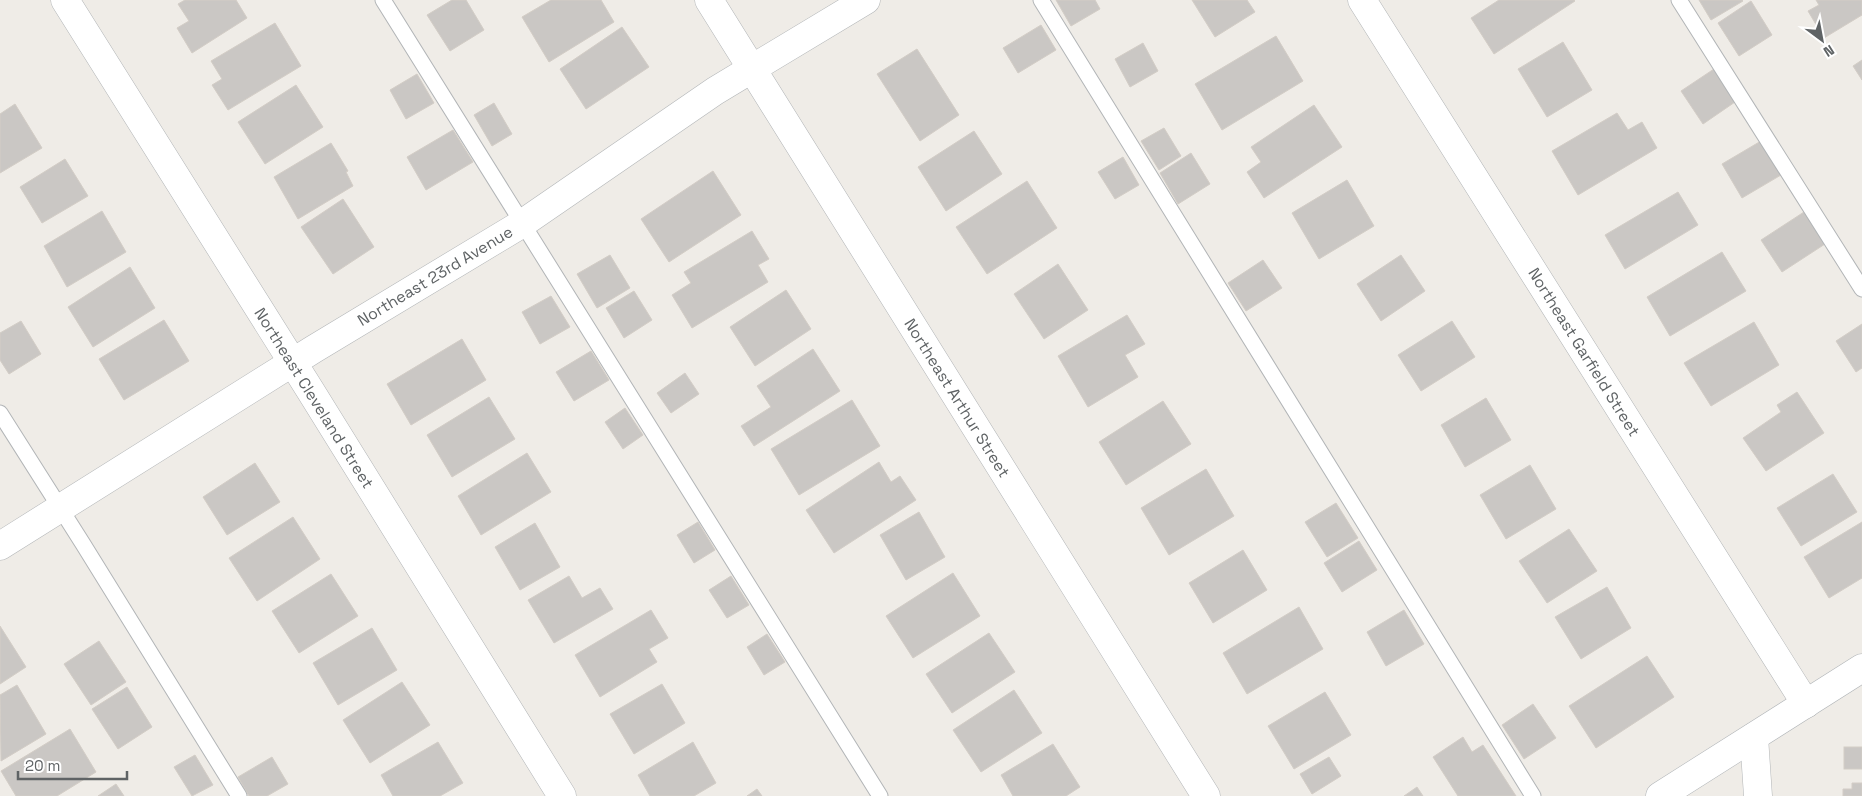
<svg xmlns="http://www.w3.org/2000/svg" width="1862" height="796" viewBox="0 0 1862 796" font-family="'Space Grotesk',sans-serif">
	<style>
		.building { fill: #cac7c4; stroke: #d3cdc6 }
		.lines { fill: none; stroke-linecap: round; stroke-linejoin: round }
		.service-casing { stroke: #b2b5b7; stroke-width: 17 }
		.minor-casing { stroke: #b2b5b7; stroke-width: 29 }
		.secondary-casing { stroke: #b1b5b8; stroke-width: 29 }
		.service { stroke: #fff; stroke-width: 15 }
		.minor { stroke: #fff; stroke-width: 28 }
		.secondary { stroke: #fff; stroke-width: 28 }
		.labels { text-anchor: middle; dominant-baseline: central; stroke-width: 4.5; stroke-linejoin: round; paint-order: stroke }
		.street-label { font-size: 16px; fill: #5f6365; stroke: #fff }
	</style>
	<rect width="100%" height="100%" fill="#efece7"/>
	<g class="building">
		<polygon points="185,0 236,0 247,18 192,53 177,28 189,21 178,4"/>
		<polygon points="452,0 466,0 484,30 450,51 427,15"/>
		<polygon points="551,0 601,0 614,22 549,62 522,17"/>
		<polygon points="1056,0 1095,0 1100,9 1071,26"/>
		<polygon points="1192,0 1247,0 1255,12 1215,37"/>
		<polygon points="1499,0 1574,0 1575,1 1494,54 1471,18"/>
		<polygon points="1699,0 1742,0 1743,1 1711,20"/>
		<polygon points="1816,0 1862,0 1862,15 1824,38 1808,11 1819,5"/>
		<polygon points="1751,1 1772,35 1739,56 1718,23"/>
		<polygon points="275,23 301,66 228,110 212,85 222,79 211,61"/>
		<polygon points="1041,25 1056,50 1018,73 1003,48"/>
		<polygon points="622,27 649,67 586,109 560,69"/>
		<polygon points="1276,36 1303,81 1222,130 1195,84"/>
		<polygon points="1563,42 1592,90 1547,117 1518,69"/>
		<polygon points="1143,43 1158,71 1130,87 1115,59"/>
		<polygon points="917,49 959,115 920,141 877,74"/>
		<polygon points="1862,60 1862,80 1853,66"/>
		<polygon points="1714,69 1735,102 1703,124 1681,91"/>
		<polygon points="417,74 434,103 406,119 390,90"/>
		<polygon points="296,85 323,127 265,164 238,122"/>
		<polygon points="494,103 512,134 492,146 474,115"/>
		<polygon points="15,104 42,148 0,173 0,114"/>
		<polygon points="1314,105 1342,147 1264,198 1247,172 1261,162 1251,147"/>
		<polygon points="1617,113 1628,130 1642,122 1657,148 1578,195 1552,151"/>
		<polygon points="1164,128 1181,156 1159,170 1141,141"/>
		<polygon points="453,130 473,162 426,190 407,157"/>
		<polygon points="974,131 1002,174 946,211 918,167"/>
		<polygon points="1761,141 1781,175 1742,198 1722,164"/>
		<polygon points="331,143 348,171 346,172 353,186 298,219 274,177"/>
		<polygon points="1191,153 1210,184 1178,204 1160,173"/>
		<polygon points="1123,157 1139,185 1115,199 1098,172"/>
		<polygon points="65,159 88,196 42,223 20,187"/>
		<polygon points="713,171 741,215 669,262 641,219"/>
		<polygon points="1347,180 1374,226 1319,259 1292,213"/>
		<polygon points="1027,181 1057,228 987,274 956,227"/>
		<polygon points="1678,192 1698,225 1625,269 1605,235"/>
		<polygon points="343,199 374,247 333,274 301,227"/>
		<polygon points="102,211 126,252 67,287 44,246"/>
		<polygon points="1804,212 1825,244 1782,272 1761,240"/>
		<polygon points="752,231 769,259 758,265 768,282 692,328 672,295 691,283 684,272"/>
		<polygon points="1722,252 1746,291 1670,336 1647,297"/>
		<polygon points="610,255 630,288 597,308 577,274"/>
		<polygon points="1401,255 1425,291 1381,321 1357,284"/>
		<polygon points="1263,260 1282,288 1246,311 1228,283"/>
		<polygon points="1058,264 1088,310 1044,339 1014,294"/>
		<polygon points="130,267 155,308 93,347 68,307"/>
		<polygon points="786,290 811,329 755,366 730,327"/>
		<polygon points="634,291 652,320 624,338 606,308"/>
		<polygon points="551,296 570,327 540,344 522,312"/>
		<polygon points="1127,315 1145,344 1125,355 1138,377 1088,407 1058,356"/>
		<polygon points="164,320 189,361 124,400 99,359"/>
		<polygon points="21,321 41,354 9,374 0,360 0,333"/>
		<polygon points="1452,321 1475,357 1421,391 1398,355"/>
		<polygon points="1754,322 1779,365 1711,406 1684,363"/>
		<polygon points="1862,324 1862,368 1856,372 1836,341"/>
		<polygon points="462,339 486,380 411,425 387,384"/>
		<polygon points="813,349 840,391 754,446 741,426 771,407 757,386"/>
		<polygon points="591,351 609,380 574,401 556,372"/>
		<polygon points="685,373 699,394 671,413 657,393"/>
		<polygon points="1797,392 1824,433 1766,471 1743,438 1781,412 1777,405"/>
		<polygon points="489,397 515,439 452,477 427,435"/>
		<polygon points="1486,398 1511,440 1465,467 1441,425"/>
		<polygon points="852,400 880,446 799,495 771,449"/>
		<polygon points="1163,401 1191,444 1126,485 1099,442"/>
		<polygon points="625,408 643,435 623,449 605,422"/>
		<polygon points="527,453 551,492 481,535 458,496"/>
		<polygon points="879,462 891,482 900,476 916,500 834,553 806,510"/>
		<polygon points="255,463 280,502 227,535 203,497"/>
		<polygon points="1530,465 1556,509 1506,539 1480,495"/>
		<polygon points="1206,469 1234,516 1169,555 1141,508"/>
		<polygon points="1833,474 1857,512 1801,546 1777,508"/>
		<polygon points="1336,503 1358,538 1327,557 1305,522"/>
		<polygon points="919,512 945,557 906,580 880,535"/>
		<polygon points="293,517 320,559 257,601 229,558"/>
		<polygon points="698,522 715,550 694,563 677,535"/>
		<polygon points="1862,522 1862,578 1829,598 1804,557"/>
		<polygon points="535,523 560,567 520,590 495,547"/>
		<polygon points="1569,529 1597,571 1547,603 1519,561"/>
		<polygon points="1359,541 1377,570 1342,592 1324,563"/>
		<polygon points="1243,550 1267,590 1213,623 1189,583"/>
		<polygon points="953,573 980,616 913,658 886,616"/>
		<polygon points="331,574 358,616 299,653 272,611"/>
		<polygon points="569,576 582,598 600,588 613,609 554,643 528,600"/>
		<polygon points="731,576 749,605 727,618 709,590"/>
		<polygon points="1607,587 1631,628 1581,659 1555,617"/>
		<polygon points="1299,607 1323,649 1247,694 1223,653"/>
		<polygon points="651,610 668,638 649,649 657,662 600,697 575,655"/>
		<polygon points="1404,610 1424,644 1386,666 1367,632"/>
		<polygon points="0,626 26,667 0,684"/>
		<polygon points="372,628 397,670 338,705 313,663"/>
		<polygon points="989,633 1015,672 952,713 926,674"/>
		<polygon points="767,634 785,662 764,675 747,647"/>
		<polygon points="99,641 126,682 91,705 64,664"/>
		<polygon points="1647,656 1674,697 1596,748 1569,706"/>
		<polygon points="402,682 430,725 370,763 343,720"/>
		<polygon points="662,684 685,723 634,754 610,714"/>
		<polygon points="17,685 46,734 1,761 0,695"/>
		<polygon points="127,687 152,727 118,749 92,709"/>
		<polygon points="1014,690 1042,733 981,772 953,730"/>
		<polygon points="1325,692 1351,735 1294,769 1268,726"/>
		<polygon points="1533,704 1556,738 1524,759 1502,725"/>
		<polygon points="70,729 96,772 57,796 16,796 1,771"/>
		<polygon points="1463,737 1472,752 1483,745 1516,796 1458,796 1433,757"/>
		<polygon points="438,742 463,783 440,796 393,796 381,775"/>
		<polygon points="693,742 716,783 694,796 650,796 638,775"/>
		<polygon points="1053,744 1080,787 1066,796 1013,796 1001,775"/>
		<rect x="1844" y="747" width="18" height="22"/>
		<polygon points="195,755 213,785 192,796 174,767"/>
		<polygon points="272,757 288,784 267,796 249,796 238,777"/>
		<polygon points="1329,757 1341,776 1312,794 1300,774"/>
		<polygon points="1852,783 1862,783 1862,796 1843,796 1843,789 1852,789"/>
		<polygon points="116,784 124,796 98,796"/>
		<polygon points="1417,787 1423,796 1404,796"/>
		<polygon points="757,789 762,796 747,796"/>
	</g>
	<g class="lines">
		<defs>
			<g id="service">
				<polyline points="383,0 880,796"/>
				<polyline points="1041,0 1533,796"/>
				<polyline points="1679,0 1862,289"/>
				<polyline points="0,413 83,544 239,796"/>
			</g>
			<g id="minor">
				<polyline points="65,0 310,390 562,796"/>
				<polyline points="709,0 1206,796"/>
				<polyline points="1362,0 1806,704"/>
				<polyline points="0,546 314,349 523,223 715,91 866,0"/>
				<polyline points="1754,737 1758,796"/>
			</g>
			<polyline id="secondary" points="1660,796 1862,668"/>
		</defs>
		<use href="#service" class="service-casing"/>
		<use href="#minor" class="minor-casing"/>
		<use href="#secondary" class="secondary-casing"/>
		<use href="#service" class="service"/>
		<use href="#minor" class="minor"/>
		<use href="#secondary" class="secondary"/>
	</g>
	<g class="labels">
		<g class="street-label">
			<text transform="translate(435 276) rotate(-31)">Northeast 23rd Avenue</text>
			<text transform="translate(1584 352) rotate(58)">Northeast Garfield Street</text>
			<text transform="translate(314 398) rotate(58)">Northeast Cleveland Street</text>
			<text transform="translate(957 398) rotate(58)">Northeast Arthur Street</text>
		</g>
	</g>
	<g transform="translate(1822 40) rotate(148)" stroke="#ffffff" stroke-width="4" paint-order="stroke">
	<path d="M0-4L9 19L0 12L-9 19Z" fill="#5f6365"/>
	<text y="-8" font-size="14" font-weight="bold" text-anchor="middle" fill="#5f6365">N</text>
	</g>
	<path d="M18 771v8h109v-8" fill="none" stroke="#5f6365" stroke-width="2.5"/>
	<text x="25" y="771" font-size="15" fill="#5f6365" stroke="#ffffff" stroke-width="4" paint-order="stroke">20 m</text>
</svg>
